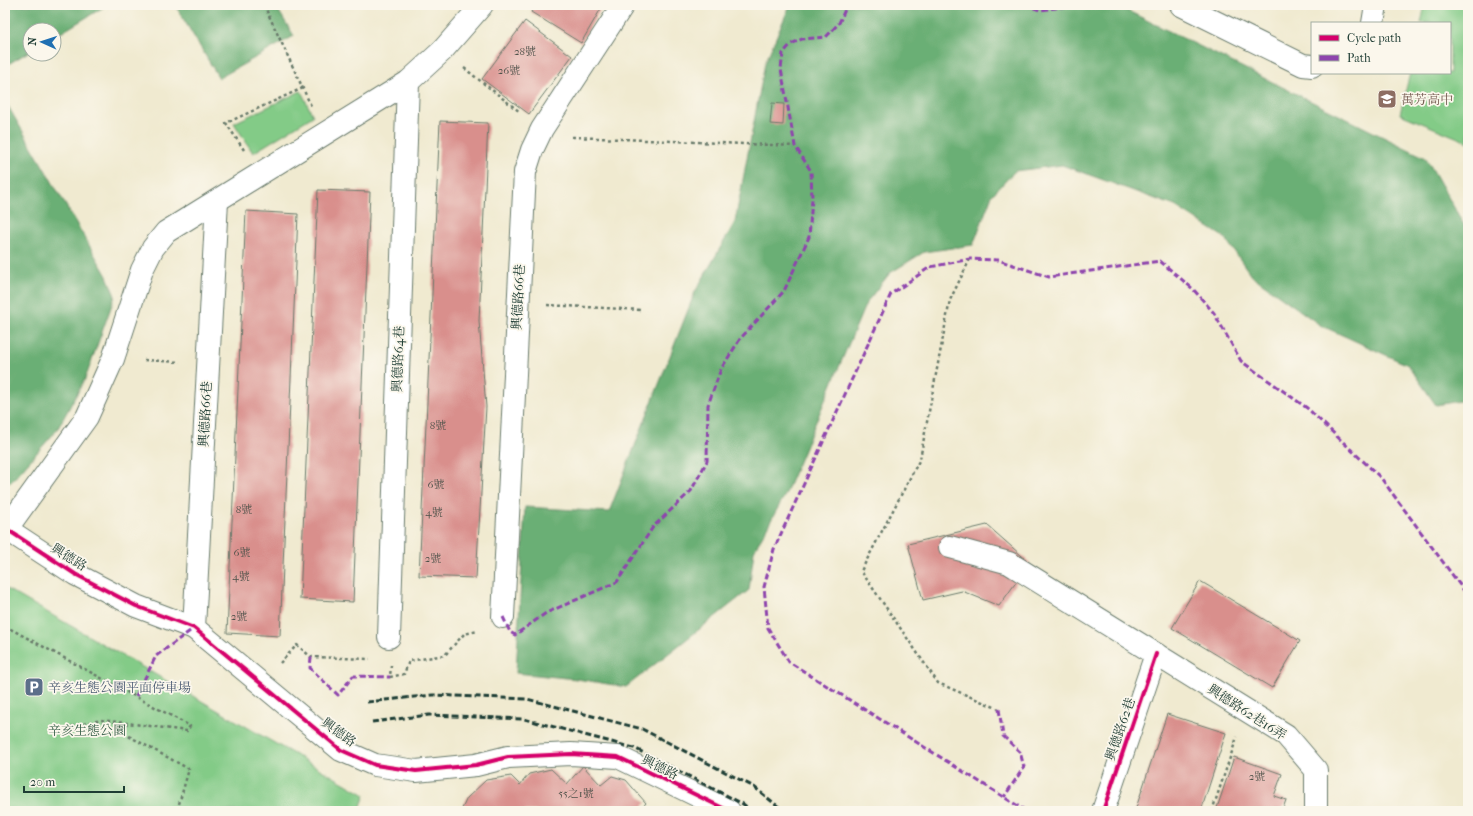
<svg xmlns="http://www.w3.org/2000/svg" width="1473" height="816" viewBox="0 0 1473 816" font-family="'IM FELL French Canon','Noto Serif TC',serif">
	<style>
		.green { fill: #83cb87; stroke: #51845e }
		.forest { fill: #6aaf74; stroke: #447654 }
		.building { fill: #d98f8c }
		.lines { fill: none; stroke-linecap: round; stroke-linejoin: round }
		.minor-casing { stroke: #687a6b; stroke-width: 24 }
		.path { stroke: #687a6b; stroke-width: 2.5; stroke-dasharray: 3 3; stroke-linecap: butt }
		.minor { stroke: #fff; stroke-width: 22 }
		.rail { stroke: #1f3d34; stroke-width: 3; stroke-dasharray: 6 3; stroke-linecap: butt }
		.quiet { stroke: #8e44ad; stroke-width: 3; stroke-dasharray: 6 3; stroke-linecap: butt }
		.cycleway-casing { stroke: #fbf7ec; stroke-width: 6 }
		.cycleway { stroke: #d6006c; stroke-width: 4 }
		.labels { text-anchor: middle; dominant-baseline: central; stroke-width: 3.5; stroke-linejoin: round; paint-order: stroke }
		.number-label { font-size: 11px; fill: #4e524a }
		.education-label { font-size: 13px; fill: #785e54; stroke: #fbf7ec; text-anchor: start }
		.street-label { font-size: 13px; fill: #1f3d34; stroke: #fbf7ec }
		.service-label { font-size: 13px; fill: #4e5e75; stroke: #fbf7ec; text-anchor: start }
		.park-label { font-size: 13px; fill: #386049; stroke: #fbf7ec }
	</style>
	<rect width="100%" height="100%" fill="#fbf7ec"/>
	<filter id="ink" filterUnits="userSpaceOnUse"><feTurbulence type="fractalNoise" baseFrequency=".025" numOctaves="2"/><feDisplacementMap in="SourceGraphic" scale="8" xChannelSelector="R" yChannelSelector="G"/><feConvolveMatrix kernelMatrix="1 2 1 2 8 2 1 2 1" color-interpolation-filters="sRGB"/></filter>
	<filter id="wash" filterUnits="userSpaceOnUse"><feTurbulence type="fractalNoise" baseFrequency=".012" numOctaves="4" result="noise"/><feDisplacementMap in="SourceGraphic" scale="16" xChannelSelector="R" yChannelSelector="G"/><feGaussianBlur stdDeviation="0.9" result="paint"/><feColorMatrix in="noise" values="0 0 0 0 0 0 0 0 0 0 0 0 0 0 0 0 0 1.4 0 .05"/><feComposite in="paint" operator="in"/></filter>
	<g filter="url(#wash)">
		<rect width="100%" height="100%" fill="#f0ead0"/>
		<g class="green">
			<polygon points="1425,5 1468,5 1468,142 1400,114 1410,73 1450,73 1450,23 1421,23"/>
			<polygon points="301,91 313,116 253,153 234,123"/>
			<polygon points="5,588 365,795 359,811 5,811"/>
		</g>
		<g class="forest">
			<polygon points="5,5 107,5 54,37 54,30 30,30 30,51 5,66"/>
			<polygon points="175,5 275,5 294,36 219,78"/>
			<polygon points="790,5 1116,5 1426,158 1468,232 1468,391 1460,401 1436,405 1408,365 1320,325 1251,275 1225,238 1175,206 1062,165 1015,171 992,195 973,245 924,252 890,273 866,303 785,495 754,551 749,590 626,687 577,679 516,673 525,507 609,512 695,292 735,222 765,63"/>
			<polygon points="5,101 107,276 115,296 85,379 57,430 11,482 5,484"/>
		</g>
		<g id="blocks">
			<g class="building">
				<polygon points="535,5 603,5 581,43 531,12"/>
				<polygon points="525,21 572,56 529,114 482,79"/>
				<polygon points="772,103 784,104 783,125 770,124"/>
				<polygon points="440,121 488,123 479,321 486,407 476,578 419,576"/>
				<polygon points="318,190 370,192 353,602 300,599"/>
				<polygon points="246,211 298,214 280,636 227,633"/>
				<polygon points="987,525 1030,563 999,606 962,591 923,600 908,544"/>
				<polygon points="1200,581 1300,641 1272,688 1172,628"/>
				<polygon points="1167,714 1226,733 1201,811 1135,811"/>
				<polygon points="1234,757 1282,774 1274,796 1286,800 1282,811 1216,811"/>
				<polygon points="583,766 601,785 612,776 626,780 646,803 639,811 461,811 467,798 486,780 511,776 520,785 529,774 551,769 567,784"/>
			</g>
		</g>
	</g>
	<g filter="url(#ink)">
		<use href="#blocks" fill-opacity="0" stroke="#687a6b" stroke-width="1"/>
		<g class="lines">
			<defs>
				<g id="minor">
					<polyline points="1181,5 1303,65 1312,66"/>
					<polyline points="1373,23 1376,5"/>
					<polyline points="5,528 75,574 136,606 194,628 341,750 375,765 416,771 476,765 508,757 571,754 618,757 729,811"/>
					<polyline points="5,531 87,417 113,359 142,270 153,248 166,232 408,82 442,51 482,5"/>
					<polyline points="950,547 1009,563 1286,735 1316,770 1316,811"/>
					<polyline points="503,617 525,172 532,150 542,129 623,5"/>
					<polyline points="194,628 217,201"/>
					<polyline points="389,637 408,82"/>
					<polyline points="1103,811 1156,654"/>
				</g>
			</defs>
			<use href="#minor" class="minor-casing"/>
			<g class="path">
				<polyline points="264,5 312,108"/>
				<polyline points="464,68 520,112"/>
				<polyline points="572,137 795,146"/>
				<polyline points="244,150 226,123 303,88"/>
				<polyline points="970,259 950,300 920,459 861,571 938,683 999,709"/>
				<polyline points="547,305 642,310"/>
				<polyline points="144,360 180,362"/>
				<polyline points="5,626 190,726 187,731 127,723 123,733 189,769 177,811"/>
				<polyline points="280,663 297,645 311,657 370,659"/>
				<polyline points="391,665 390,677 404,674 409,661 445,655 464,634 478,631"/>
				<polyline points="66,728 101,720 126,723"/>
				<polyline points="1212,811 1237,737"/>
			</g>
			<use href="#minor" class="minor"/>
			<g class="rail">
				<polyline points="367,702 433,695 527,699 642,729 754,787 784,811"/>
				<polyline points="372,722 429,715 524,719 634,748 743,804 752,811"/>
			</g>
			<g class="quiet">
				<polyline points="1025,5 1040,10 1077,5"/>
				<polyline points="503,617 510,632 515,635 546,613 617,582 653,527 691,491 707,461 708,405 721,369 740,339 784,291 809,237 812,199 811,171 795,146 781,69 783,53 791,44 802,39 826,37 839,23 847,5"/>
				<polyline points="311,657 310,668 338,695 353,676 390,677"/>
				<polyline points="136,696 156,656 194,628"/>
				<polyline points="999,709 1003,736 1020,752 1024,767 1004,797"/>
				<polyline points="1026,811 789,662 768,628 764,587 774,549 891,294 930,267 970,259 998,260 1049,277 1160,261 1193,289 1214,313 1241,361 1307,408 1381,478 1468,596"/>
			</g>
			<defs>
				<g id="cycleway">
					<polyline points="5,528 75,574 136,606 194,628 341,750 375,765 416,771 476,765 508,757 571,754 618,757 729,811"/>
					<polyline points="1103,811 1156,654"/>
				</g>
			</defs>
			<use href="#cycleway" class="cycleway-casing"/>
			<use href="#cycleway" class="cycleway"/>
		</g>
	</g>
	<defs>
		<symbol id="school-square" viewBox="-11 -11 22 22"><rect x="-9" y="-9" width="18" height="18" rx="4" fill="#8d6e63" stroke="#fbf7ec"/><path d="M0-5L7-2L0 1L-7-2ZM-4 1L0 2.5L4 1V4Q0 6-4 4Z" fill="#fff"/></symbol>
		<symbol id="parking-square" viewBox="-11 -11 22 22"><rect x="-9" y="-9" width="18" height="18" rx="4" fill="#5c6f8a" stroke="#fbf7ec"/><path d="M-3.5-5.5H1a3.5 3.5 0 0 1 0 7H-1V5.5H-3.5ZM-1-3.4V-.6H.8a1.4 1.4 0 0 0 0-2.8Z" fill="#fff"/></symbol>
	</defs>
	<g fill-rule="evenodd">
		<use href="#school-square" x="1376" y="88" width="22" height="22"/>
		<use href="#parking-square" x="23" y="676" width="22" height="22"/>
	</g>
	<g class="labels">
		<g class="number-label">
			<text x="525" y="51">28號</text>
			<text x="509" y="70">26號</text>
			<text x="438" y="425">8號</text>
			<text x="436" y="484">6號</text>
			<text x="244" y="509">8號</text>
			<text x="434" y="512">4號</text>
			<text x="242" y="552">6號</text>
			<text x="433" y="558">2號</text>
			<text x="241" y="576">4號</text>
			<text x="239" y="616">2號</text>
			<text x="1257" y="776">2號</text>
			<text x="576" y="793">55之1號</text>
		</g>
		<g class="education-label">
			<text x="1401" y="99">萬芳高中</text>
		</g>
		<g class="street-label">
			<text transform="translate(518 297) rotate(-87)">興德路66巷</text>
			<text transform="translate(398 359) rotate(-88)">興德路64巷</text>
			<text transform="translate(205 414) rotate(-87)">興德路66巷</text>
			<text transform="translate(69 557) rotate(32)">興德路</text>
			<text transform="translate(1247 712) rotate(33)">興德路62巷16弄</text>
			<text transform="translate(1120 729) rotate(-71)">興德路62巷</text>
			<text transform="translate(339 732) rotate(36)">興德路</text>
			<text transform="translate(660 767) rotate(26)">興德路</text>
		</g>
		<g class="service-label">
			<text x="48" y="687">辛亥生態公園平面停車場</text>
		</g>
		<g class="park-label">
			<text x="87" y="730">辛亥生態公園</text>
		</g>
	</g>
	<rect width="1473" height="816" fill="none" stroke="#fbf7ec" stroke-width="20"/>
	<rect x="1311" y="22" width="140" height="52" fill="#fbf7ec" stroke="#a3ada2"/>
	<rect x="1319" y="35" width="20" height="6" fill="#d6006c" stroke="#a3ada2"/>
	<text x="1347" y="42" font-size="12" fill="#1f3d34">Cycle path</text>
	<rect x="1319" y="55" width="20" height="6" fill="#8e44ad" stroke="#a3ada2"/>
	<text x="1347" y="62" font-size="12" fill="#1f3d34">Path</text>
	<g transform="translate(42 42) rotate(273)"><circle r="19" fill="#fbf7ec" stroke="#a3ada2"/>
	<path d="M0-3L7 15L0 10L-7 15Z" fill="#1f6fb2"/>
	<text y="-6" font-size="11" font-weight="bold" text-anchor="middle" fill="#1f3d34">N</text>
	</g>
	<path d="M24 786v6h100v-6" fill="none" stroke="#1f3d34" stroke-width="2"/>
	<text x="30" y="786" font-size="12" fill="#1f3d34" stroke="#fbf7ec" stroke-width="3" paint-order="stroke">20 m</text>
</svg>
